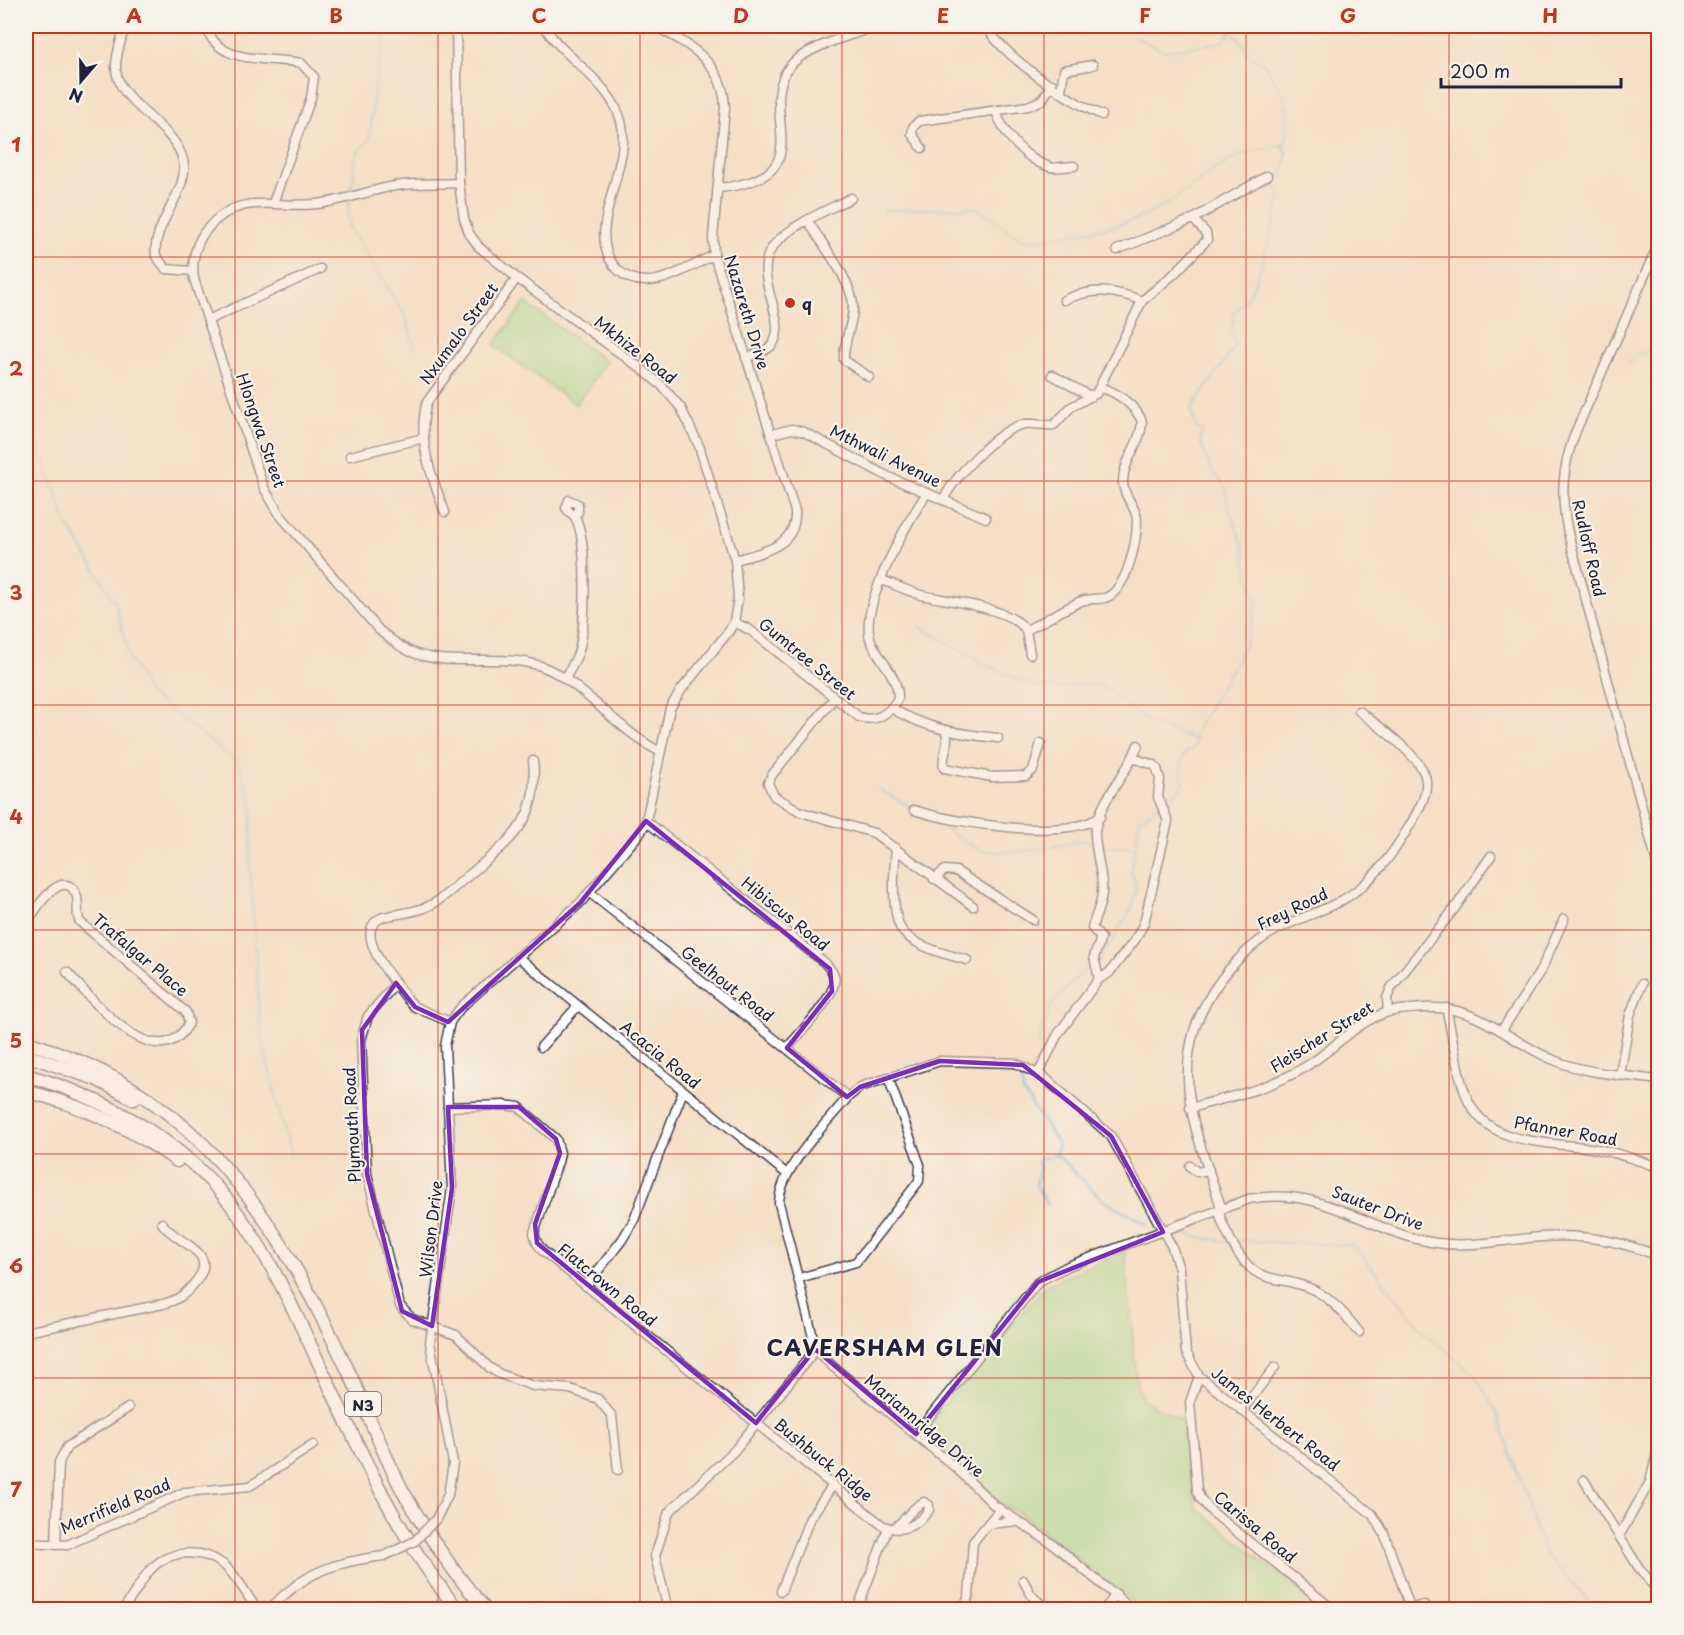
<svg xmlns="http://www.w3.org/2000/svg" width="1684" height="1635" viewBox="0 0 1684 1635" font-family="'Playpen Sans',sans-serif">
	<style>
		.green { fill: #9cdc92; stroke: #5f7f66; stroke-width: 1.5 }
		.lines { fill: none; stroke-linecap: round; stroke-linejoin: round }
		.stream { stroke: #5fafd9; stroke-width: 1.5 }
		.minor-casing { stroke: #423e50; stroke-width: 11 }
		.highway-casing { stroke: #423e50; stroke-width: 15 }
		.minor { stroke: #fff; stroke-width: 8 }
		.highway { stroke: #fff; stroke-width: 12 }
		.minor-bridge-casing { stroke: #423e50; stroke-width: 11; stroke-linecap: butt }
		.minor-bridge { stroke: #fff; stroke-width: 8 }
		.marked { fill: none; stroke: #7b2cbf; stroke-width: 4.5; stroke-linejoin: round }
		.grid { fill: none; stroke: #c8321e; stroke-width: 1.5; stroke-opacity: 0.55 }
		.poi-dot { fill: #c8321e; stroke: #f7f3e8; stroke-width: 2 }
		.labels { text-anchor: middle; dominant-baseline: central; stroke-width: 4.5; stroke-linejoin: round; paint-order: stroke }
		.shield { fill: #f7f3e8; stroke: #62616f; stroke-width: 1.5 }
		.shield-label { font-size: 15px; font-weight: bold; fill: #22223b }
		.poi-label { font-size: 16px; font-weight: bold; fill: #22223b; stroke: #f7f3e8; text-anchor: start }
		.street-label { font-size: 16px; fill: #22223b; stroke: #f7f3e8 }
		.district-label { font-size: 22px; font-weight: bold; letter-spacing: 1.5px; fill: #22223b; stroke: #f7f3e8 }
		.neatline { fill: none; stroke: #c8321e; stroke-width: 2 }
		.grid-label { font-size: 20px; text-anchor: middle; font-weight: bold; fill: #c8321e }
	</style>
	<rect width="100%" height="100%" fill="#f7f3e8"/>
	<filter id="ink" filterUnits="userSpaceOnUse"><feTurbulence type="fractalNoise" baseFrequency=".0167" numOctaves="2"/><feDisplacementMap in="SourceGraphic" scale="12" xChannelSelector="R" yChannelSelector="G"/><feConvolveMatrix kernelMatrix="1 2 1 2 8 2 1 2 1" color-interpolation-filters="sRGB"/></filter>
	<filter id="wash" filterUnits="userSpaceOnUse"><feTurbulence type="fractalNoise" baseFrequency=".008" numOctaves="4" result="noise"/><feDisplacementMap in="SourceGraphic" scale="24" xChannelSelector="R" yChannelSelector="G"/><feGaussianBlur stdDeviation="1.35" result="paint"/><feColorMatrix in="noise" values="0 0 0 0 0 0 0 0 0 0 0 0 0 0 0 0 0 1.4 0 .05"/><feComposite in="paint" operator="in"/></filter>
	<g filter="url(#wash)">
		<rect width="100%" height="100%" fill="#f5dfc5"/>
		<g class="green">
			<polygon points="525,302 607,362 576,405 494,345"/>
			<polygon points="1125,1251 1137,1385 1143,1400 1184,1421 1196,1507 1321,1609 1141,1609 1018,1512 1004,1506 922,1431 1046,1285"/>
		</g>
		<g class="lines">
			<g class="stream">
				<polyline points="1135,37 1164,51 1222,42 1228,37 1228,32"/>
				<polyline points="350,195 357,152 369,141 376,74 384,45 384,26"/>
				<polyline points="349,200 348,225 405,315 415,348"/>
				<path d="M883 210 976 208C993 215 1005 232 1022 238 1035 243 1046 238 1058 236 1088 232 1125 226 1152 212 1184 197 1217 162 1249 152 1259 149 1271 148 1281 145"/>
				<polyline points="1629,363 1634,354 1643,354 1658,344"/>
				<polyline points="26,410 66,522 115,602 130,659 149,694 237,762 252,803 250,863 261,1037 291,1157"/>
				<polyline points="919,626 984,664 1033,686 1059,688 1088,684 1104,687 1148,722 1195,740"/>
				<polyline points="878,789 911,807"/>
				<path d="M1165 804 1184 784 1181 773 1183 755 1194 747 1197 728 1245 646 1257 603 1247 570 1243 546 1227 503 1226 488 1211 470 1200 441 1202 431 1196 427 1191 409 1236 345 1231 328 1234 320 1232 313C1260 298 1270 227 1281 197L1275 183 1283 172 1287 153 1281 145 1286 142C1288 125 1289 103 1280 89 1275 80 1269 74 1265 64L1246 54 1247 50 1234 34 1228 31 1227 26"/>
				<path d="M933 820C947 829 961 841 976 848 998 858 1059 847 1082 840L1092 843"/>
				<polyline points="1101,847 1134,847"/>
				<polyline points="1098,963 1132,908 1136,887 1131,870 1140,819 1159,806"/>
				<path d="M1036 1048 1044 1022 1049 1018V1007C1065 995 1073 976 1091 966"/>
				<polyline points="1021,1079 1024,1093 1058,1144 1056,1154 1038,1160 1040,1168 1036,1185 1047,1205"/>
				<polyline points="1057,1155 1103,1200 1148,1225"/>
				<polyline points="1183,1234 1226,1242"/>
				<polyline points="1238,1241 1353,1245 1425,1333 1475,1375 1498,1415 1545,1554 1597,1610"/>
			</g>
		</g>
	</g>
	<g filter="url(#ink)">
		<g class="lines">
			<defs>
				<g id="minor">
					<path d="M125 26C122 38 116 53 116 66 115 104 174 123 183 160 191 190 151 224 156 256L166 269 192 271"/>
					<path d="M206 26C218 67 270 56 301 63L314 77 311 98 273 203"/>
					<path d="M544 26C565 60 610 81 621 121 634 167 580 234 618 270 646 297 686 268 714 255"/>
					<path d="M655 26C690 45 724 63 725 108L713 237 714 255 795 511C797 547 763 552 735 560"/>
					<path d="M986 26C1003 56 1070 102 1102 115"/>
					<polyline points="1061,91 1064,70 1093,65"/>
					<path d="M996 111C1003 134 1026 160 1050 167 1056 169 1067 166 1074 166"/>
					<polyline points="922,148 912,134 913,127 919,121 1028,106 1042,100 1052,84"/>
					<path d="M459 183C438 184 416 183 395 186 371 190 348 199 324 203 280 211 242 188 208 228 196 241 191 261 194 279L264 488 280 515 379 630C389 638 398 646 409 651 449 669 499 652 541 666 580 680 618 731 659 751"/>
					<path d="M719 188C827 177 754 111 790 66 805 47 853 35 877 26"/>
					<path d="M808 221C821 243 855 284 853 309 852 326 843 343 844 360L869 377"/>
					<path d="M1658 245 1576 431C1562 466 1560 496 1568 533L1658 867"/>
					<polyline points="1117,250 1193,219 1267,176"/>
					<path d="M1064 300C1091 288 1114 289 1142 301"/>
					<polyline points="208,320 320,269"/>
					<path d="M746 358C754 355 765 352 771 346 793 321 747 276 775 244 791 225 829 209 851 198"/>
					<polyline points="1052,375 1088,395 1096,394 1142,301 1174,274 1207,240 1206,233 1193,219"/>
					<polyline points="772,434 792,429 804,432 889,477 986,518"/>
					<polyline points="350,456 424,438"/>
					<path d="M943 500C955 477 998 428 1025 424 1035 423 1045 426 1054 425L1071 407 1092 396"/>
					<path d="M445 512C432 478 416 439 427 402L517 278"/>
					<path d="M882 580C895 585 908 591 921 595 947 601 1010 607 1026 630L1030 654"/>
					<path d="M734 622 750 630 859 717C876 723 890 713 898 698 899 677 879 660 871 641 857 609 908 521 927 493"/>
					<path d="M1026 630C1044 622 1060 611 1079 602 1088 598 1096 600 1105 598 1127 591 1137 541 1137 520 1137 507 1123 497 1123 482 1123 460 1141 444 1142 422 1137 407 1115 390 1100 388"/>
					<path d="M565 679C570 670 576 660 579 650 586 625 588 539 575 517 573 514 568 512 566 508L569 500 578 504V512L575 515"/>
					<polyline points="834,698 772,775 768,783 774,796 801,812 874,833 973,906"/>
					<path d="M891 708C926 729 959 734 998 738"/>
					<path d="M1359 711C1377 725 1415 752 1424 773 1431 789 1420 807 1413 820 1394 853 1371 886 1337 903 1311 916 1283 923 1259 941 1231 962 1207 994 1195 1028 1175 1089 1201 1146 1220 1204 1218 1218 1224 1226 1230 1239 1256 1291 1275 1271 1316 1291 1334 1301 1347 1317 1359 1332"/>
					<path d="M946 732C950 747 941 757 944 768L992 777 1026 776 1033 770 1041 743"/>
					<path d="M914 810C954 823 1065 841 1100 817"/>
					<path d="M646 821 825 963C828 967 832 970 834 975 841 992 798 1035 787 1048"/>
					<path d="M896 848C894 868 890 915 903 932 916 947 948 955 967 960"/>
					<polyline points="934,879 945,870 956,871 1033,920"/>
					<polyline points="590,893 848,1097"/>
					<path d="M26 926C31 915 62 864 76 894 80 903 75 913 80 922L186 1012 189 1023C157 1081 92 999 67 972"/>
					<polyline points="518,957 787,1174"/>
					<polyline points="1099,979 1109,973 1135,940 1144,923 1168,821 1158,797 1160,779 1157,769 1154,765 1133,758"/>
					<polyline points="396,983 368,1016 361,1040 367,1174 400,1306 412,1319 456,1335 490,1368 500,1374 533,1386 570,1389 598,1399 612,1416 618,1470"/>
					<polyline points="26,986 28,993"/>
					<path d="M1446 1008C1454 1039 1456 1078 1471 1106 1495 1148 1555 1141 1597 1149 1618 1153 1638 1160 1658 1167"/>
					<polyline points="1388,1012 1387,998 1391,988 1455,908 1491,856"/>
					<path d="M450 1022 415 1007 409 1001C396 983 348 931 383 917 396 914 411 913 424 908 441 902 455 886 469 875 511 839 540 822 533 761"/>
					<polyline points="1502,1030 1541,970 1564,919"/>
					<polyline points="541,1047 577,1007"/>
					<path d="M1038 1074 1058 1034 1099 979 1094 957 1101 938 1092 928C1096 913 1104 900 1102 883 1101 871 1094 842 1095 832 1100 798 1127 776 1138 745"/>
					<polyline points="1620,1075 1630,1015 1642,984"/>
					<path d="M448 1107 504 1105 519 1107 556 1139 560 1153 558 1162 534 1233 537 1243 543 1251 882 1525C901 1534 917 1526 929 1510V1505L924 1502C913 1506 905 1521 894 1528"/>
					<path d="M1190 1108C1229 1097 1270 1089 1305 1067 1334 1050 1355 1022 1388 1012 1399 1009 1412 1009 1424 1008 1481 1005 1508 1042 1556 1061 1588 1074 1625 1075 1658 1080"/>
					<polyline points="1190,1166 1197,1172 1209,1170"/>
					<polyline points="799,1278 856,1262 919,1181 920,1165 888,1077"/>
					<polyline points="586,1286 622,1240 634,1220 683,1091"/>
					<path d="M26 1332 163 1304C179 1300 187 1293 197 1280 220 1250 174 1243 162 1223"/>
					<polyline points="1199,1376 1190,1402 1197,1490 1200,1498 1212,1512 1334,1610"/>
					<polyline points="1242,1410 1275,1367"/>
					<path d="M916 1434 1038 1282 1068 1266 1249 1199C1327 1185 1367 1233 1437 1243 1472 1248 1508 1239 1542 1237 1582 1234 1621 1241 1658 1256"/>
					<polyline points="1584,1480 1639,1568 1658,1591"/>
					<polyline points="436,1519 448,1495 453,1463 430,1343 452,1188 445,1046 450,1022 461,1007 580,903 641,832 646,821 670,708 682,689 729,631 734,622 738,598 735,560 699,446 681,408 661,385 643,370 517,278 479,247 469,233 464,219 459,183 456,26"/>
					<polyline points="988,1524 1018,1521"/>
					<polyline points="1619,1536 1650,1482 1658,1449"/>
					<polyline points="26,1543 67,1545 185,1492 250,1486 313,1445"/>
					<polyline points="56,1545 59,1462 67,1447 128,1408"/>
					<polyline points="1023,1580 1032,1596 1048,1610"/>
					<polyline points="781,1591 810,1518 833,1485"/>
					<polyline points="1411,1608 1424,1605 1431,1610"/>
					<path d="M123 1610C132 1597 140 1583 149 1571 168 1550 201 1547 224 1565 237 1576 247 1595 257 1610"/>
					<path d="M269 1610C304 1572 333 1562 384 1556"/>
					<polyline points="668,1610 655,1556 669,1512 734,1451 816,1349"/>
					<polyline points="857,1610 888,1528"/>
					<polyline points="963,1610 969,1596 973,1542 1000,1509"/>
					<polyline points="1104,1610 1116,1594"/>
					<path d="M1133 1610 1054 1545 995 1506 956 1468 832 1366 816 1349 779 1203C780 1168 826 1124 848 1097L860 1087 940 1061 1015 1063 1044 1077 1111 1136 1172 1247 1179 1269 1186 1352 1199 1376 1372 1514 1384 1533 1411 1610"/>
				</g>
				<g id="highway">
					<path d="M26 1042C207 1096 278 1223 354 1383 371 1420 385 1459 405 1495 428 1535 455 1575 486 1610"/>
					<polyline points="26,1055 96,1079 134,1099"/>
					<path d="M26 1075C107 1098 188 1144 238 1214 270 1258 293 1308 316 1357 357 1444 396 1535 458 1610"/>
					<path d="M26 1091C80 1105 131 1127 177 1161"/>
				</g>
			</defs>
			<use href="#minor" class="minor-casing"/>
			<use href="#highway" class="highway-casing"/>
			<use href="#minor" class="minor"/>
			<use href="#highway" class="highway"/>
			<defs>
				<polyline id="minor-bridge" points="384,1556 415,1541 436,1519"/>
			</defs>
			<use href="#minor-bridge" class="minor-bridge-casing"/>
			<use href="#minor-bridge" class="minor-bridge"/>
		</g>
	</g>
	<path d="M0 0H1684V1635H0ZM646 821 830 969 832 991 787 1048 847 1097 860 1087 940 1061 1023 1065 1111 1136 1163 1232 1038 1282 916 1434 815 1349 756 1423 537 1243 535 1224 560 1153 556 1139 519 1107H448L452 1188 432 1326 402 1311 367 1174 362 1030 396 983 415 1007 448 1022 580 903Z" fill="#f5dfc5" fill-opacity=".55" fill-rule="evenodd"/>
	<path class="marked" d="M646 821 830 969 832 991 787 1048 847 1097 860 1087 940 1061 1023 1065 1111 1136 1163 1232 1038 1282 916 1434 815 1349 756 1423 537 1243 535 1224 560 1153 556 1139 519 1107H448L452 1188 432 1326 402 1311 367 1174 362 1030 396 983 415 1007 448 1022 580 903Z"/>
	<path class="grid" d="M235 26V1610M438 26V1610M640 26V1610M842 26V1610M1044 26V1610M1246 26V1610M1449 26V1610M26 257H1658M26 481H1658M26 705H1658M26 930H1658M26 1154H1658M26 1378H1658"/>
	<circle class="poi-dot" cx="790" cy="303" r="6"/>
	<g class="labels">
		<rect class="shield" x="345" y="1392" width="36" height="24" rx="4.5"/>
		<g class="shield-label">
			<text x="363" y="1404">N3</text>
		</g>
		<g class="poi-label">
			<text x="802" y="303">q</text>
		</g>
		<g class="street-label">
			<text transform="translate(748 312) rotate(73)">Nazareth Drive</text>
			<text transform="translate(458 333) rotate(-54)">Nxumalo Street</text>
			<text transform="translate(636 349) rotate(38)">Mkhize Road</text>
			<text transform="translate(262 430) rotate(71)">Hlongwa Street</text>
			<text transform="translate(886 455) rotate(26)">Mthwali Avenue</text>
			<text transform="translate(1590 548) rotate(77)">Rudloff Road</text>
			<text transform="translate(808 658) rotate(39)">Gumtree Street</text>
			<text transform="translate(1292 908) rotate(-26)">Frey Road</text>
			<text transform="translate(786 913) rotate(39)">Hibiscus Road</text>
			<text transform="translate(141 954) rotate(40)">Trafalgar Place</text>
			<text transform="translate(728 983) rotate(38)">Geelhout Road</text>
			<text transform="translate(1321 1036) rotate(-32)">Fleischer Street</text>
			<text transform="translate(661 1054) rotate(39)">Acacia Road</text>
			<text transform="translate(351 1125) rotate(-93)">Plymouth Road</text>
			<text transform="translate(1566 1130) rotate(10)">Pfanner Road</text>
			<text transform="translate(1378 1207) rotate(21)">Sauter Drive</text>
			<text transform="translate(430 1229) rotate(-83)">Wilson Drive</text>
			<text transform="translate(608 1284) rotate(39)">Flatcrown Road</text>
			<text transform="translate(1276 1418) rotate(38)">James Herbert Road</text>
			<text transform="translate(925 1425) rotate(40)">Mariannridge Drive</text>
			<text transform="translate(824 1459) rotate(39)">Bushbuck Ridge</text>
			<text transform="translate(115 1505) rotate(-23)">Merrifield Road</text>
			<text transform="translate(1256 1526) rotate(40)">Carissa Road</text>
		</g>
		<g class="district-label">
			<text x="885" y="1346">CAVERSHAM GLEN</text>
		</g>
	</g>
	<rect width="1684" height="1635" fill="none" stroke="#f7f3e8" stroke-width="66"/>
	<g transform="translate(81 81) rotate(200)" stroke="#f7f3e8" stroke-width="4.5" paint-order="stroke">
	<path d="M0-4.5L10 22L0 15L-10 22Z" fill="#22223b"/>
	<text y="-9" font-size="16" font-weight="bold" text-anchor="middle" fill="#22223b">N</text>
	</g>
	<path d="M1441 78v9h180v-9" fill="none" stroke="#22223b" stroke-width="3"/>
	<text x="1450" y="78" font-size="18" fill="#22223b" stroke="#f7f3e8" stroke-width="4.5" paint-order="stroke">200 m</text>
	<rect x="33" y="33" width="1618" height="1569" class="neatline"/>
	<g class="grid-label">
		<text x="134" y="23">A</text>
		<text x="336" y="23">B</text>
		<text x="539" y="23">C</text>
		<text x="741" y="23">D</text>
		<text x="943" y="23">E</text>
		<text x="1145" y="23">F</text>
		<text x="1348" y="23">G</text>
		<text x="1550" y="23">H</text>
		<text x="16" y="152">1</text>
		<text x="16" y="376">2</text>
		<text x="16" y="600">3</text>
		<text x="16" y="824">4</text>
		<text x="16" y="1048">5</text>
		<text x="16" y="1273">6</text>
		<text x="16" y="1497">7</text>
	</g>
</svg>
